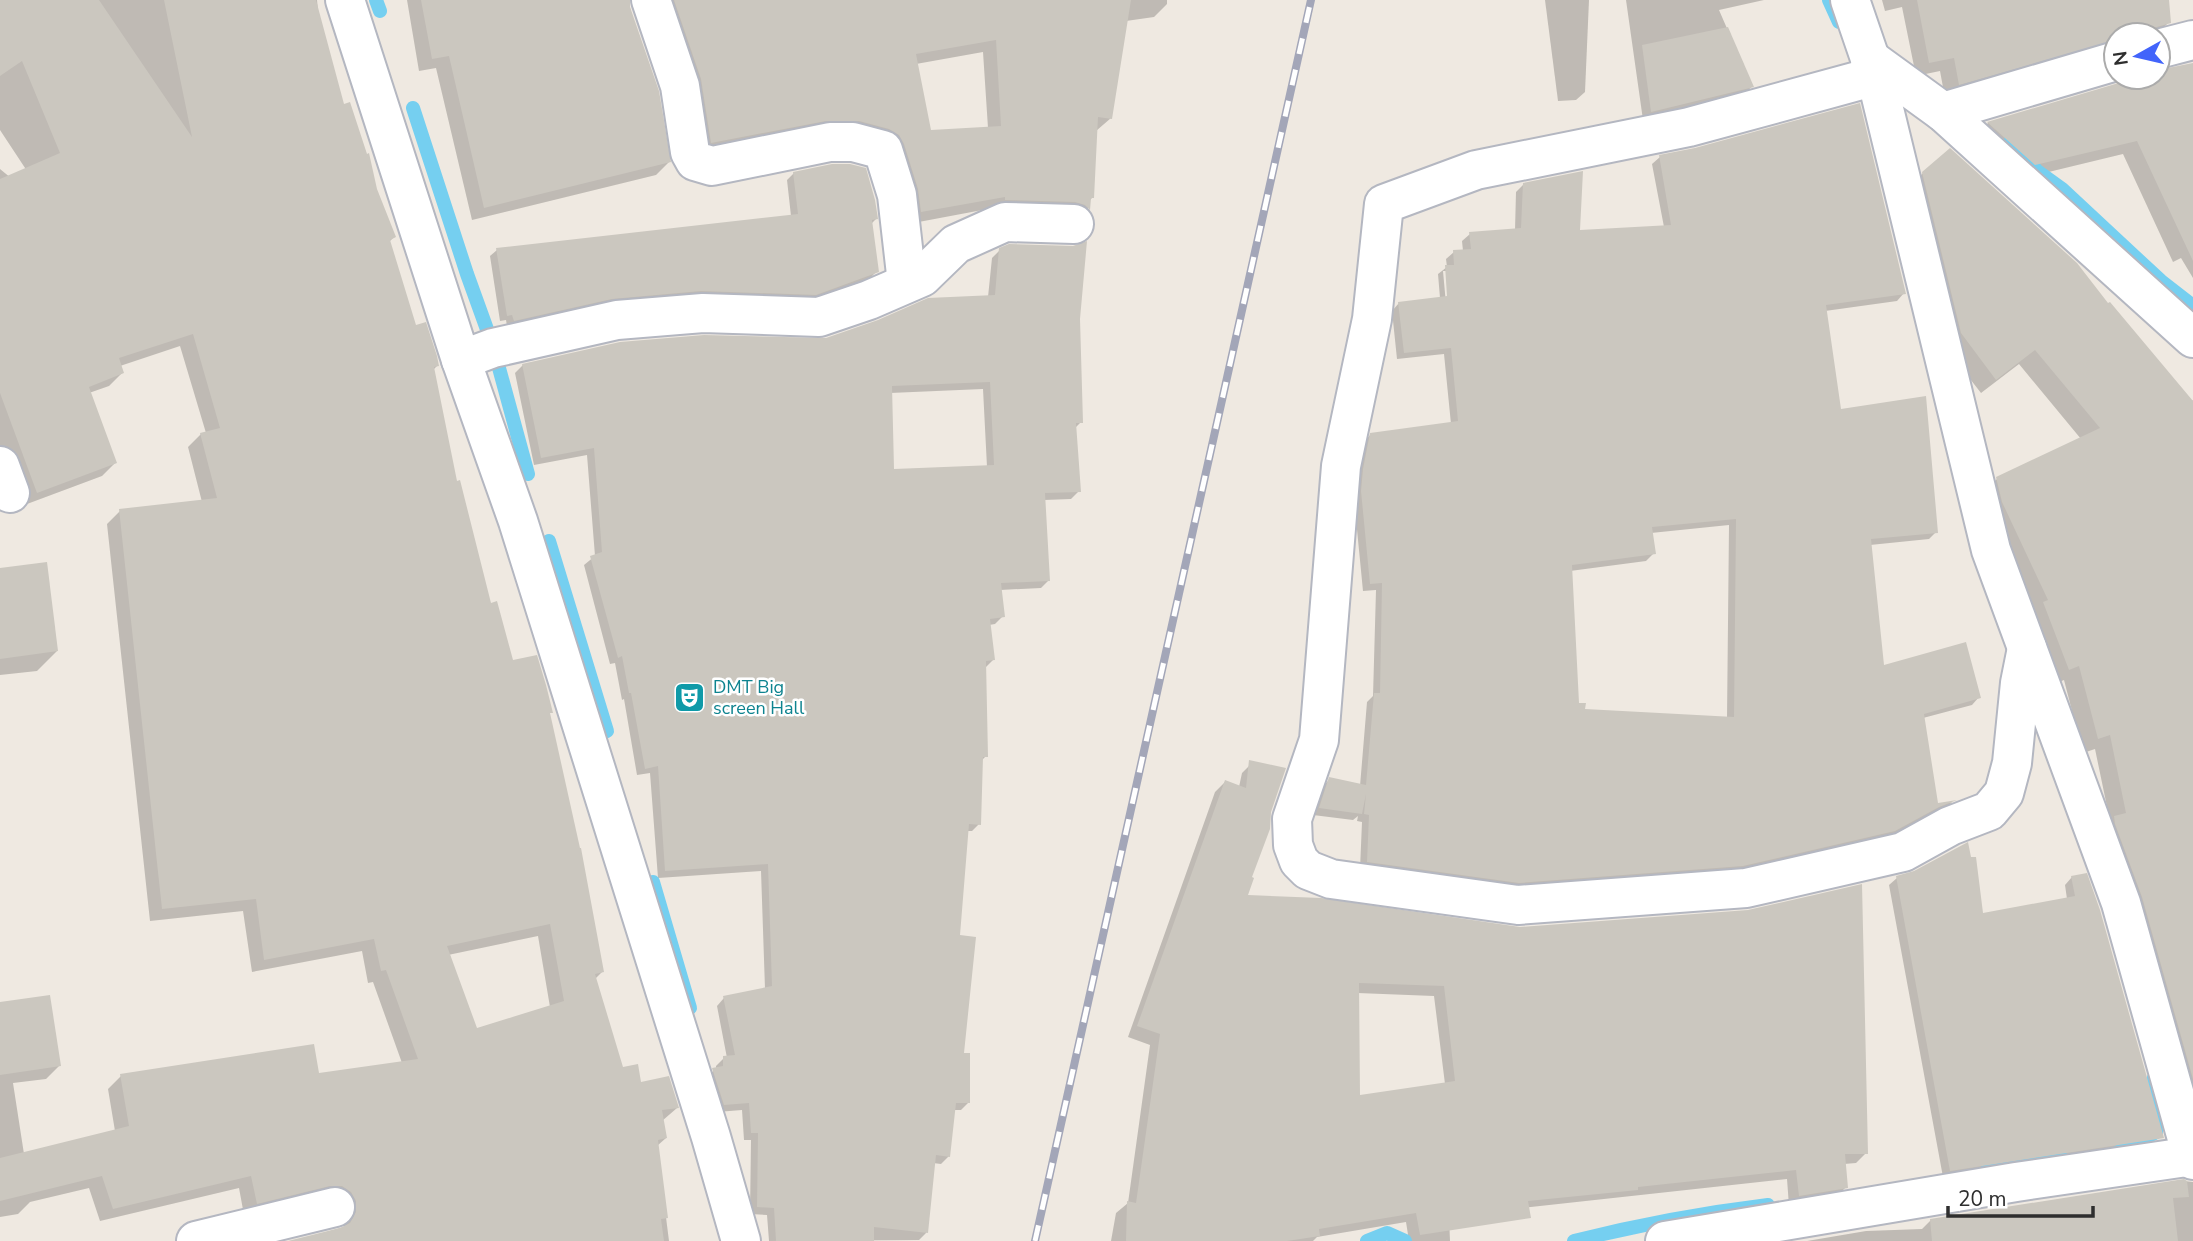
<svg xmlns="http://www.w3.org/2000/svg" width="2193" height="1241" viewBox="0 0 2193 1241" font-family="'Nunito Sans',sans-serif">
	<style>
		.shadow { fill: #0003; fill-rule: evenodd }
		.lines { fill: none; stroke-linecap: round; stroke-linejoin: round }
		.stream { stroke: #75cff0; stroke-width: 14 }
		.building { fill: #cbc7bf; fill-rule: evenodd }
		.street-casing { stroke: #b4b7c1; stroke-width: 42 }
		.street { stroke: #fff; stroke-width: 38 }
		.rail-casing { stroke: #a3a6b8; stroke-width: 8 }
		.rail { stroke: #fff; stroke-width: 5; stroke-dasharray: 16; stroke-linecap: butt }
		.labels { text-anchor: middle; dominant-baseline: central; stroke-width: 5; stroke-linejoin: round; paint-order: stroke }
		.culture-label { font-size: 18px; fill: #0d838f; stroke: #fff; text-anchor: start }
	</style>
	<rect width="100%" height="100%" fill="#efe9e1"/>
	<g class="shadow">
		<path d="M0 0H317L319 20 343 106 394 237 389 242 415 328 437 366 433 370 456 483 490 605 512 662 548 715 603 971 595 979 621 1069 639 1084 677 1108 662 1121 666 1138 657 1146 669 1241H295L344 1227V1216L244 1215 239 1188 100 1221 89 1188 30 1202 18 1214 0 1217V1004L59 1066 46 1079 13 1083 24 1154 115 1131 108 1089 121 1076 318 1075 402 1063 373 982 368 983 362 951 252 972 243 911 150 921 107 524 120 511 202 502 188 447 201 434 206 433 180 346 120 366 122 373 109 386 89 393 115 463 102 476 19 507 0 462V169L56 215 0 130ZM538 936 550 1007 476 1030 448 955Z"/>
		<polygon points="407,0 628,0 669,162 656,175 472,220 436,68 419,71"/>
		<path d="M655 0H1167V4L1154 17 1126 21 1111 118 1096 131 1093 197 1089 201 1088 209 1076 222 993 208 908 224 891 157 698 155ZM983 52 988 128 929 132 916 64Z"/>
		<polygon points="1545,0 1589,0 1585,92 1576,100 1558,101"/>
		<polygon points="1626,0 1764,0 1719,10 1752,86 1744,95 1643,120"/>
		<polygon points="1882,0 2167,0 2169,22 2156,35 2116,35 2116,59 1945,98 1940,71 1916,76 1902,7 1885,11"/>
		<polygon points="2193,64 2193,278 2181,258 2173,262 2123,154 2020,179 1974,137 1988,123 2123,84 2124,77 2158,77 2158,72"/>
		<path d="M1660 157 1904 293 1897 301 1825 311 1839 411 1936 532 1929 539 1870 545 1883 667 1979 697 1972 705 1923 718 1937 805 1952 802 1948 807 1930 814 1886 838 1734 873 1510 890 1360 869 1362 822 1357 821 1358 816 1353 820 1313 815 1322 787 1330 779 1360 786 1367 702 1373 696 1376 590 1363 591 1354 499 1364 442 1371 434 1451 424 1444 354 1397 359 1392 311 1399 303 1440 298 1438 274 1447 267 1446 259 1454 252 1463 251 1462 241 1470 234 1515 230 1516 192 1524 184 1579 232 1664 227 1652 164ZM1443 271H1447L1450 304H1446ZM1729 525 1727 718 1583 710 1577 705 1570 571 1646 561 1654 553 1651 533Z"/>
		<polygon points="794,173 876,219 871,224 877,271 870,278 808,301 507,326 506,320 500,321 490,256 497,250 791,216 787,180"/>
		<polygon points="1923,173 2108,306 2191,402 2193,400 2193,1094 2110,821 2095,749 2083,753 2064,680 2054,684 1982,494 1997,479 2081,439 2019,364 1981,393 1946,348 1908,189"/>
		<path d="M1000 250 1078 319 1081 422 1075 428 1079 491 1071 499 1044 500 1049 580 1041 588 1000 590 1003 616 995 624 989 625 993 660 985 668 986 756 981 761 979 824 972 831H966L958 937 962 1055 969 1102 961 1110H954L949 1156 941 1164 933 1163 926 1233 919 1240 769 1241 767 1215 750 1214 751 1140H744L742 1110 717 1112 706 1077 716 1069V1066L724 1058H727L717 1006 724 998 765 989 761 871 658 878 650 773 637 775 624 699 622 700 615 663 610 664 584 565 595 556 587 455 534 465 515 373 523 365 826 340 988 297 992 258ZM983 389 987 467 892 470 890 393Z"/>
		<polygon points="0,570 57,651 37,671 0,675"/>
		<path d="M1252 763 1250 878 1245 897 1866 1153 1856 1163 1844 1164 1846 1187 1835 1198 1789 1206 1787 1179 1449 1216 1450 1241H1409L1406 1222 1317 1237 1313 1241H1111L1116 1213 1128 1203 1150 1045 1128 1037 1215 792 1225 782 1239 787 1242 773ZM1357 993 1434 996 1445 1084 1358 1097Z"/>
		<polygon points="2072,877 2154,1139 2146,1146 1943,1177 1889,885 1897,878 1981,915 2067,899 2065,885"/>
		<polygon points="2184,1181 2193,1182 2193,1241 1807,1241 1866,1231 1922,1229 1931,1220"/>
	</g>
	<g class="lines">
		<g class="stream">
			<polyline points="376,0 380,11"/>
			<polyline points="1829,0 1839,22"/>
			<polyline points="413,108 467,274 493,346 528,474"/>
			<polyline points="2011,140 2037,171 2062,189 2161,281 2193,306"/>
			<polyline points="549,541 607,731"/>
			<polyline points="653,882 690,1008"/>
			<polyline points="2117,1153 2156,1132 2154,1078"/>
			<polyline points="1988,1168 2022,1160 2061,1157"/>
			<polyline points="1367,1241 1387,1233 1405,1241"/>
			<path d="M1574 1241C1638 1225 1702 1213 1768 1205"/>
		</g>
	</g>
	<g class="building">
		<path d="M0 0H99L192 137 164 0H316L344 104 350 102 367 154 369 153 377 189 396 237 390 240 416 325 426 322 437 356 439 366 434 367 457 481 460 480 491 603 497 601 513 660 537 655 546 685 553 713H550L580 848H581L604 972 595 974 623 1067 638 1064 641 1082 669 1076 679 1108 662 1110 667 1138 658 1140 668 1218 661 1219 664 1241H288L340 1228 350 1223 356 1212V1201L351 1192 342 1186H330L257 1204 251 1176 113 1209 102 1176 0 1201V1158L129 1126 120 1074 314 1044 319 1073 418 1059 386 970 381 971 374 939 264 960 256 899 162 909 119 509 217 498 200 433 220 428 193 334 119 358 124 373 89 387 117 463 37 493 0 393V179L60 153 22 61 0 76ZM550 924 564 1001 477 1028 447 946Z"/>
		<polygon points="421,0 630,0 630,7 659,91 671,162 484,208 449,56 432,59"/>
		<path d="M674 0H1131L1112 119 1098 117 1094 198H1091L1090 210 1085 205 1075 202 1005 200V197L921 212 918 189 904 144 899 135 889 129 859 121H826L711 143 701 79ZM996 40 1001 126 931 130 916 54Z"/>
		<polygon points="1917,0 2169,0 2171,23 2153,28 2142,35 2116,35 2116,40 1959,85 1954,58 1929,63"/>
		<polygon points="1728,27 1754,87 1651,112 1642,45"/>
		<polygon points="2193,63 2193,261 2137,141 2035,165 1987,122 2122,82 2131,77 2158,77 2158,70"/>
		<path d="M1860 103 1906 294 1826 305 1841 409 1926 396 1938 533 1871 539 1884 665 1966 642 1981 698 1924 714 1938 803 1957 800 1939 807 1895 831 1743 866 1519 883 1367 862 1369 815 1364 814 1366 794 1362 814 1319 808 1329 777 1366 785 1374 693H1380L1382 583 1370 584 1361 491 1363 469 1370 433 1458 421 1451 348 1404 353 1398 302 1447 296 1445 265H1454L1453 250 1471 249 1469 232 1521 228 1523 183 1583 171 1580 230 1671 225 1659 155 1695 148ZM1736 519 1734 717 1585 709 1586 703H1579L1572 565 1656 554 1652 527Z"/>
		<polygon points="1950,148 2077,263 2108,303 2110,302 2193,401 2193,1079 2142,897 2115,824 2114,816 2126,813 2110,735 2098,739 2079,666 2069,670 2043,602 2048,600 2002,502 1996,477 2100,428 2035,350 1996,380 1961,333 1922,172"/>
		<polygon points="832,164 850,164 866,168 875,200 878,219 872,220 879,272 816,295 701,291 612,299 514,321 512,315 507,316 496,248 798,214 793,172"/>
		<path d="M1087 241 1080 319 1083 423H1076L1081 492 1045 493 1050 581 1001 583 1005 617 990 619 995 660 986 661 988 757H983L981 825 969 824 960 935 976 937 964 1053H970V1103H956L950 1157 936 1155 928 1233 874 1227V1241H776L774 1208 757 1207 758 1133H751L749 1103 724 1105 712 1068 723 1066V1056L735 1055 723 996 772 986 768 864 665 871 658 766 645 769 631 693H629L622 656 618 658 590 556 602 552 594 448 541 458 522 364 620 342 704 335 826 338 878 320 928 298 995 295 999 248 1009 244 1073 246ZM990 382 994 465 894 469 892 386Z"/>
		<polygon points="47,562 58,651 0,659 0,568"/>
		<path d="M1249 760 1286 768 1271 812 1270 829 1252 877 1254 878 1248 895 1321 898 1520 927 1748 910 1862 884 1868 1154H1845L1848 1188 1799 1196 1796 1170 1638 1187V1190L1528 1201 1531 1218 1420 1235 1416 1213 1319 1229 1320 1236 1287 1241H1126L1127 1201 1136 1203 1160 1034 1137 1026 1225 780 1246 788ZM1359 983 1444 986 1455 1081 1360 1095Z"/>
		<polygon points="1968,842 1971,857 1976,857 1983,913 2075,896 2071,876 2087,873 2100,910 2164,1138 1950,1171 1896,876 1914,871"/>
		<polygon points="50,995 61,1066 0,1075 0,1002"/>
		<polygon points="2184,1179 2187,1181 2189,1197 2173,1198 2178,1241 1932,1241 1930,1219"/>
	</g>
	<g class="lines">
		<defs>
			<g id="street">
				<polyline points="345,0 461,360 518,521 711,1137 741,1241"/>
				<polyline points="651,0 680,86 690,152 695,161 712,166 830,142 853,142 883,150 897,195 907,283"/>
				<polyline points="1850,0 1876,76 1991,550 2121,903 2193,1160"/>
				<polyline points="2158,49 2193,40"/>
				<polyline points="1870,59 1943,112 2193,338"/>
				<polyline points="1876,76 1689,127 1476,170 1384,204 1372,319 1341,466 1319,740 1292,819 1293,845 1299,861 1308,870 1331,879 1518,905 1746,888 1903,852 1950,826 1989,811 2004,793 2012,763 2020,683 2027,648"/>
				<polyline points="1943,112 2116,61"/>
				<polyline points="461,360 493,348 617,320 703,313 819,317 869,300 922,277 956,244 1005,222 1074,224"/>
				<polyline points="0,466 10,493"/>
				<polyline points="196,1241 335,1207"/>
				<polyline points="1665,1241 2016,1182 2193,1156"/>
			</g>
		</defs>
		<use href="#street" class="street-casing"/>
		<use href="#street" class="street"/>
		<defs>
			<polyline id="rail" points="1035,1241 1311,0"/>
		</defs>
		<use href="#rail" class="rail-casing"/>
		<use href="#rail" class="rail"/>
	</g>
	<defs>
		<symbol id="theatre-square" viewBox="-11 -11 22 22"><rect x="-9" y="-9" width="18" height="18" rx="4" fill="#0f9aa8" stroke="#fff"/><path d="M-5-5.5Q0-4 5-5.5V0Q5 5 0 6Q-5 5-5 0ZM-3.3-2.5H-1v1.5H-3.3ZM1-2.5H3.3v1.5H1ZM-2.8 1Q0 5.5 2.8 1Z" fill="#fff"/></symbol>
	</defs>
	<g fill-rule="evenodd">
		<use href="#theatre-square" x="672" y="680" width="35" height="35"/>
	</g>
	<g class="labels">
		<g class="culture-label">
			<text x="713" y="687">DMT Big<tspan x="713" dy="21">screen Hall</tspan></text>
		</g>
	</g>
	<g transform="translate(2137 56) rotate(262)"><circle r="33" fill="#ffffff" stroke="#ababab" stroke-width="2"/>
	<path d="M0-5L12 26L0 18L-12 26Z" fill="#4264fb"/>
	<text y="-10" font-size="19" font-weight="bold" text-anchor="middle" fill="#2e2e2e">N</text>
	</g>
	<path d="M1948 1206v10h145v-10" fill="none" stroke="#2e2e2e" stroke-width="3.5"/>
	<text x="1958" y="1206" font-size="21" fill="#2e2e2e" stroke="#ffffff" stroke-width="5" paint-order="stroke">20 m</text>
</svg>
